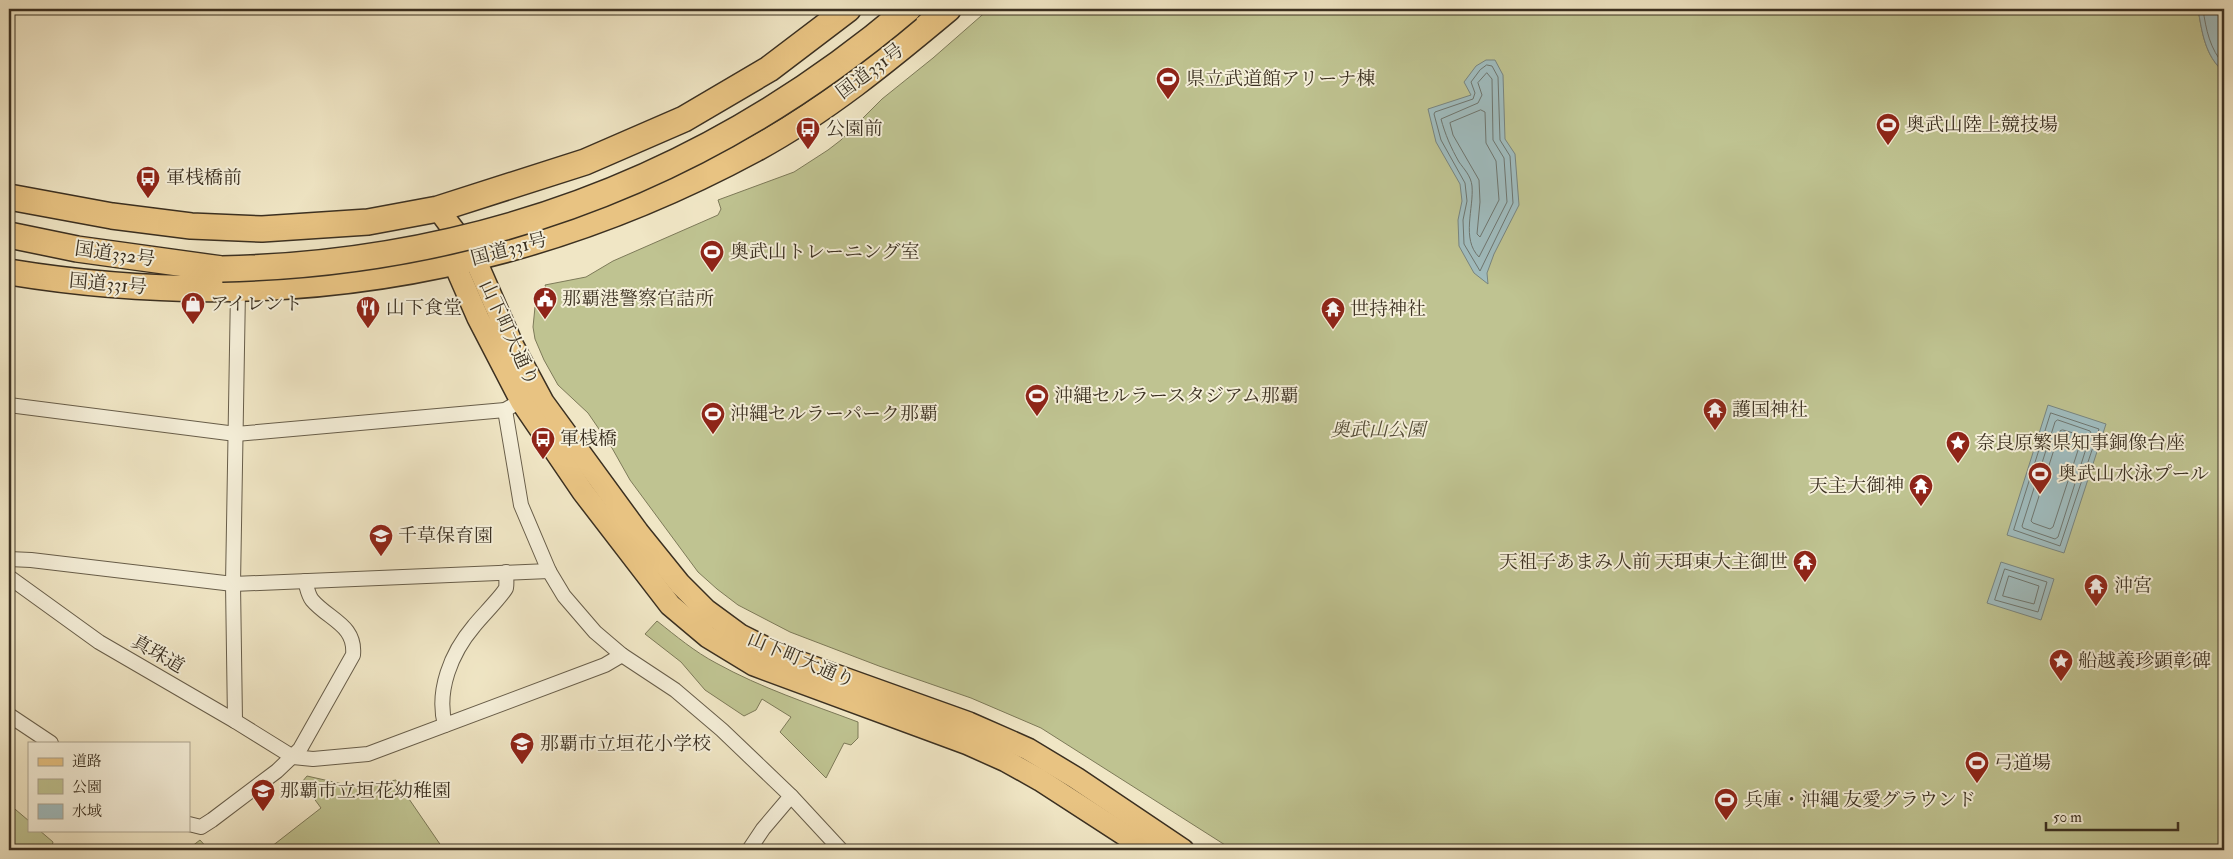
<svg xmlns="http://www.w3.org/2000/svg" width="2233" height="859" viewBox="0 0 2233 859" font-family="'IM FELL Double Pica','Noto Serif JP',serif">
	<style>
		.green { fill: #bfc391; stroke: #7d7a59 }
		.water { fill: #a0bdc0; stroke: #788580 }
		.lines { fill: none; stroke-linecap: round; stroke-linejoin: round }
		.shore { stroke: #6e7670; stroke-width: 1 }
		.street-casing { stroke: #685e4a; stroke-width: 16 }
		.primary-casing { stroke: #3b3021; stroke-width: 24 }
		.highway-casing { stroke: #3b3021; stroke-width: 28 }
		.street { stroke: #f5efd9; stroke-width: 14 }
		.primary { stroke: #e8c382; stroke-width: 21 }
		.highway { stroke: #e8c382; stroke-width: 25 }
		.highway-bridge-casing { stroke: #3b3021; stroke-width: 28; stroke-linecap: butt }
		.highway-bridge { stroke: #e8c382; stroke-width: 25 }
		.labels { text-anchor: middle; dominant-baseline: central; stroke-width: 4; stroke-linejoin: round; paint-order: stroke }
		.street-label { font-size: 19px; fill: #3b3021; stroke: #f5efd9 }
		.poi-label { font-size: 19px; fill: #3b3021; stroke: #f5efd9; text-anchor: start }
		.park-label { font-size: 19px; font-style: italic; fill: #554d37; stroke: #f5efd9 }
	</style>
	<rect width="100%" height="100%" fill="#f0e6c5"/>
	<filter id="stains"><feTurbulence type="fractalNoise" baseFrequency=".004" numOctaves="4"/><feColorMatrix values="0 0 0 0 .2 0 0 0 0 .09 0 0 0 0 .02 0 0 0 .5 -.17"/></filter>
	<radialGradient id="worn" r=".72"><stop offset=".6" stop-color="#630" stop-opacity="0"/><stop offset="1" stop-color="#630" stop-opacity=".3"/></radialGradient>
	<g class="green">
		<path d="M989 9H2198C2202 32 2205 56 2224 72V850H1233L1041 728 971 698 879 666 790 632 738 605 717 589 698 572 630 480 612 448 588 413 558 385 544 360 535 339 533 327 535 307 548 293 545 285 586 277 613 261 718 215 721 209 718 200 794 172 828 150 841 140 882 99 933 58Z"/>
		<path d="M657 621C676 636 695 652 716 663 761 688 810 704 858 722V738L851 745 844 743 826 778 780 732 791 717 762 699 756 710 744 716 705 690 681 662 645 634Z"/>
		<polygon points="307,776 356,787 396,780 444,850 267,850 321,808 302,782"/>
		<polygon points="9,804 29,821 29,830 39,830 53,842 51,850 9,850"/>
		<polygon points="200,840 209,850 187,850"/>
	</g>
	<g class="water">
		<path d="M2198 9H2224V72C2205 56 2202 32 2198 9Z"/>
		<polygon points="1486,60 1495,60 1503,75 1505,139 1515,154 1519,205 1494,254 1487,273 1488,284 1474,273 1459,246 1458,220 1462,201 1460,184 1436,142 1428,109 1471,95 1464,82 1476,66"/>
		<polygon points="2048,405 2106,424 2064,553 2007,535"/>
		<polygon points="2001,562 2054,579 2041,620 1987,603"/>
	</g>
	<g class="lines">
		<g class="shore">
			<path d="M2203 9C2206 30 2210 49 2224 65"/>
			<polygon points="1487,65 1492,66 1498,77 1500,140 1510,156 1513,203 1480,271 1464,244 1463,220 1467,201 1465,183 1441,140 1434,114 1435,112 1473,99 1475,93 1471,82 1480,70"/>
			<path d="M1487 73 1492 79 1493 140 1504 158 1507 202 1479 257C1461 239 1474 208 1472 186 1471 176 1464 169 1459 162 1451 148 1445 134 1441 119L1478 103 1482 95 1478 83Z"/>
			<polygon points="1481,110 1485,112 1486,143 1496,161 1499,200 1480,237 1477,234 1480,202 1479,180 1453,135 1450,123"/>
			<polygon points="2051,413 2099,429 2060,546 2014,530"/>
			<polygon points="2058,420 2090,431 2091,433 2058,537 2055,539 2023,528 2022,526 2055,422"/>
			<polygon points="2063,430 2080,435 2082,438 2053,527 2050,529 2033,523 2031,521 2060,431"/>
			<polygon points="2005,569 2047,582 2038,612 1995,600"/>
			<polygon points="2009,576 2039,586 2034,604 2003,596"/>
		</g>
		<defs>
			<g id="street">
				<polyline points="9,405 236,434 505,410 512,406"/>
				<polyline points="505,410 521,505 549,571 564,596 595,632 622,655 675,690 722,730 791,796 841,850"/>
				<polyline points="9,559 31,560 233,584 549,571"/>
				<polyline points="9,577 99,642 235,721 293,757 313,759 368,754 605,665 622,655"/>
				<polyline points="9,715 51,743"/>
				<polyline points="235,721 233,584 238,290"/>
				<path d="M445 725C436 691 451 653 474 626 480 618 503 595 506 588 507 583 506 577 506 572"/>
				<path d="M189 824 201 827 212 820 277 771 300 749 353 655C356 625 329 620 312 600 308 595 307 587 305 581"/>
				<polyline points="749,850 763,829 791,796"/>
			</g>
			<g id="primary">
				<polyline points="438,209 475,259 513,346 543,402 638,532 680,584 706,610 740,635 782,656 969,723 1028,749 1076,778 1183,850"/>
				<polyline points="449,246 454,263 478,318 521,401 583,492 670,605 708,637 754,665 968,744 1006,761 1040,780 1148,850"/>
			</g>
			<g id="highway">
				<polyline points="9,197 112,216 191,226 262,229 368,222 438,209 585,162 684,119 769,69 848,9"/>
				<polyline points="9,235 77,249 222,269"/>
				<path d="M9 272C272 315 520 276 755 149 825 111 887 60 948 9"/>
			</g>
		</defs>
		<use href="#street" class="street-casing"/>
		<use href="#primary" class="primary-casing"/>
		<use href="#highway" class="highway-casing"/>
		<use href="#street" class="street"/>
		<use href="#primary" class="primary"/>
		<use href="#highway" class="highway"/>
		<defs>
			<path id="highway-bridge" d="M222 269C481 263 710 177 908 9"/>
		</defs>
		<use href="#highway-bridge" class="highway-bridge-casing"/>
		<use href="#highway-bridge" class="highway-bridge"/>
	</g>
	<defs>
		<symbol id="stadium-pin" viewBox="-11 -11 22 30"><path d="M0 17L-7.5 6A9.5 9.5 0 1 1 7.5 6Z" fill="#8f2418" stroke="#f5efd9"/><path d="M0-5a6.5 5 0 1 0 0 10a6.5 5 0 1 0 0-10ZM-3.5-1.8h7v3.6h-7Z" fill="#fff"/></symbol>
		<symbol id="bus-pin" viewBox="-11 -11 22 30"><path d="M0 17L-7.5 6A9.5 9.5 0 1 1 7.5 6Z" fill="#8f2418" stroke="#f5efd9"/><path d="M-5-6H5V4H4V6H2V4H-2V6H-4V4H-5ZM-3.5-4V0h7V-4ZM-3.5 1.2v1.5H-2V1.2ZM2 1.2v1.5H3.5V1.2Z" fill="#fff"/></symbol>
		<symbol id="civic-pin" viewBox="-11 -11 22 30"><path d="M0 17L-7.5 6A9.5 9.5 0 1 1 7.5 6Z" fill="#8f2418" stroke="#f5efd9"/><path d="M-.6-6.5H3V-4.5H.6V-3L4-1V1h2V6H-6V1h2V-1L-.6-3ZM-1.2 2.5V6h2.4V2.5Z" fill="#fff"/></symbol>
		<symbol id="shop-pin" viewBox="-11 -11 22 30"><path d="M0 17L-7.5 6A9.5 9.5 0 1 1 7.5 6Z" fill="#8f2418" stroke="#f5efd9"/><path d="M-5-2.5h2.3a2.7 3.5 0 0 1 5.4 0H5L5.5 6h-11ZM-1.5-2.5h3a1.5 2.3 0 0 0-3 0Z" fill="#fff"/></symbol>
		<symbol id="restaurant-pin" viewBox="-11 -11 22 30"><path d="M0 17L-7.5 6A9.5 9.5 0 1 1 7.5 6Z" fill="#8f2418" stroke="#f5efd9"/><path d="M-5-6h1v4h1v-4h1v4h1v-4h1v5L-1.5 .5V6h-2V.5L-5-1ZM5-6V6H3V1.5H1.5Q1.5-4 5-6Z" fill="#fff"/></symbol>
		<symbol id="temple-pin" viewBox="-11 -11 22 30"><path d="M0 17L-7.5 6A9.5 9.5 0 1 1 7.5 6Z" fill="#8f2418" stroke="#f5efd9"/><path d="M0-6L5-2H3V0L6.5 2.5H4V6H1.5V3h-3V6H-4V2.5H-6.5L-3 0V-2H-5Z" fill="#fff"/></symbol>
		<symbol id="sight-pin" viewBox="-11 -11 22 30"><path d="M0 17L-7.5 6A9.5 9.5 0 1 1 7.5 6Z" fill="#8f2418" stroke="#f5efd9"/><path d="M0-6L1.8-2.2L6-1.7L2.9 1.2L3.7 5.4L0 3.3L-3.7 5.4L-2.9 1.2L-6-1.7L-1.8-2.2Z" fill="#fff"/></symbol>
		<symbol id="school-pin" viewBox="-11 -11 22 30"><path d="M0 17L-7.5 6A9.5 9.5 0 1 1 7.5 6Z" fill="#8f2418" stroke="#f5efd9"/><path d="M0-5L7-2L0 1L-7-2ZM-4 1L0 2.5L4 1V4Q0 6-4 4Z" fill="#fff"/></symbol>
	</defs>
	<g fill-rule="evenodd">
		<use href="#stadium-pin" x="1154" y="65" width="28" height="38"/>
		<use href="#stadium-pin" x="1874" y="111" width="28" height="38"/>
		<use href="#bus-pin" x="794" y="115" width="28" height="38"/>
		<use href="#bus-pin" x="134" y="164" width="28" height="38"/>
		<use href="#stadium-pin" x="698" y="238" width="28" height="38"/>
		<use href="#civic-pin" x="531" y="285" width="28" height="38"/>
		<use href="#shop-pin" x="179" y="290" width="28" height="38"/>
		<use href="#restaurant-pin" x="354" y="294" width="28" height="38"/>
		<use href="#temple-pin" x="1319" y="295" width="28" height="38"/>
		<use href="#stadium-pin" x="1023" y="382" width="28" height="38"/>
		<use href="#temple-pin" x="1701" y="396" width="28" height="38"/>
		<use href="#stadium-pin" x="699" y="400" width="28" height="38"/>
		<use href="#bus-pin" x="529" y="425" width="28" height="38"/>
		<use href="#sight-pin" x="1944" y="429" width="28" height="38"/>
		<use href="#stadium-pin" x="2026" y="460" width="28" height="38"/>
		<use href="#temple-pin" x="1907" y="472" width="28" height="38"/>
		<use href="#school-pin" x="367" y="522" width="28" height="38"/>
		<use href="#temple-pin" x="1791" y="548" width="28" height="38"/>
		<use href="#temple-pin" x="2082" y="572" width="28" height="38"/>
		<use href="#sight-pin" x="2047" y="647" width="28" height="38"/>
		<use href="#school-pin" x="508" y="730" width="28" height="38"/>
		<use href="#stadium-pin" x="1963" y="749" width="28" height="38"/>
		<use href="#school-pin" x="249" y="777" width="28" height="38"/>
		<use href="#stadium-pin" x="1712" y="786" width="28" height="38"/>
	</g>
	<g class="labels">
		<g class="street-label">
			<text transform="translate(870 71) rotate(-37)">国道331号</text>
			<text transform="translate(509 249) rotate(-15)">国道331号</text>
			<text transform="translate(115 254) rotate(8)">国道332号</text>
			<text transform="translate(108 284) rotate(5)">国道331号</text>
			<text transform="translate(509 333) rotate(65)">山下町大通り</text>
			<text transform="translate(158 654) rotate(30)">真珠道</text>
			<text transform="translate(801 660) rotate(23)">山下町大通り</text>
		</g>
		<g class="poi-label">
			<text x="1186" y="79">県立武道館アリーナ棟</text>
			<text x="1906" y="125">奥武山陸上競技場</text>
			<text x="826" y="129">公園前</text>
			<text x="166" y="178">軍桟橋前</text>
			<text x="730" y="252">奥武山トレーニング室</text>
			<text x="562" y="299">那覇港警察官詰所</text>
			<text x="210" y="304">アイレント</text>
			<text x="386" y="308">山下食堂</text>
			<text x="1350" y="309">世持神社</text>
			<text x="1054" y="396">沖縄セルラースタジアム那覇</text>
			<text x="1732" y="410">護国神社</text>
			<text x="730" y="414">沖縄セルラーパーク那覇</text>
			<text x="560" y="439">軍桟橋</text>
			<text x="1976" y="443">奈良原繁県知事銅像台座</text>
			<text x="2058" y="474">奥武山水泳プール</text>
			<text x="1904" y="486" text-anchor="end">天主大御神</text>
			<text x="398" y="536">千草保育園</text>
			<text x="1788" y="562" text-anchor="end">天祖子あまみ人前 天珥東大主御世</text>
			<text x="2114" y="586">沖宮</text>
			<text x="2078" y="661">船越義珍顕彰碑</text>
			<text x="540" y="744">那覇市立垣花小学校</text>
			<text x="1994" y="763">弓道場</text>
			<text x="280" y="791">那覇市立垣花幼稚園</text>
			<text x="1744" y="800">兵庫・沖縄 友愛グラウンド</text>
		</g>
		<g class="park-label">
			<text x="1378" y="430">奥武山公園</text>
		</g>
	</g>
	<rect width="2233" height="859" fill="none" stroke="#f0e6c5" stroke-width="30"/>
	<rect x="10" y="10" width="2213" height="839" fill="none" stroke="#3b3021" stroke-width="2.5"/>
	<rect x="15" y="15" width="2203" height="829" fill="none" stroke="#3b3021"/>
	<rect x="28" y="742" width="162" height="90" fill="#f5efd9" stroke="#aba38f"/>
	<rect x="38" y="758" width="25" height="8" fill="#e8c382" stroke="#aba38f"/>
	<text x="72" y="766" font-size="15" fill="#3b3021">道路</text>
	<rect x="38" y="779" width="25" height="15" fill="#bfc391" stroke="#aba38f"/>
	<text x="72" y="792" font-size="15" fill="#3b3021">公園</text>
	<rect x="38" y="804" width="25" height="15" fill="#a0bdc0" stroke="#aba38f"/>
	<text x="72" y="816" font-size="15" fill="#3b3021">水域</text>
	<path d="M2046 822v8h132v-8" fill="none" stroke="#3b3021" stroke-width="2.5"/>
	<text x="2053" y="822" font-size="15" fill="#3b3021" stroke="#f5efd9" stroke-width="4" paint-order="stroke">50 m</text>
	<rect width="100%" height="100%" filter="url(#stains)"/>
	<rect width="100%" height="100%" fill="url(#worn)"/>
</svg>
